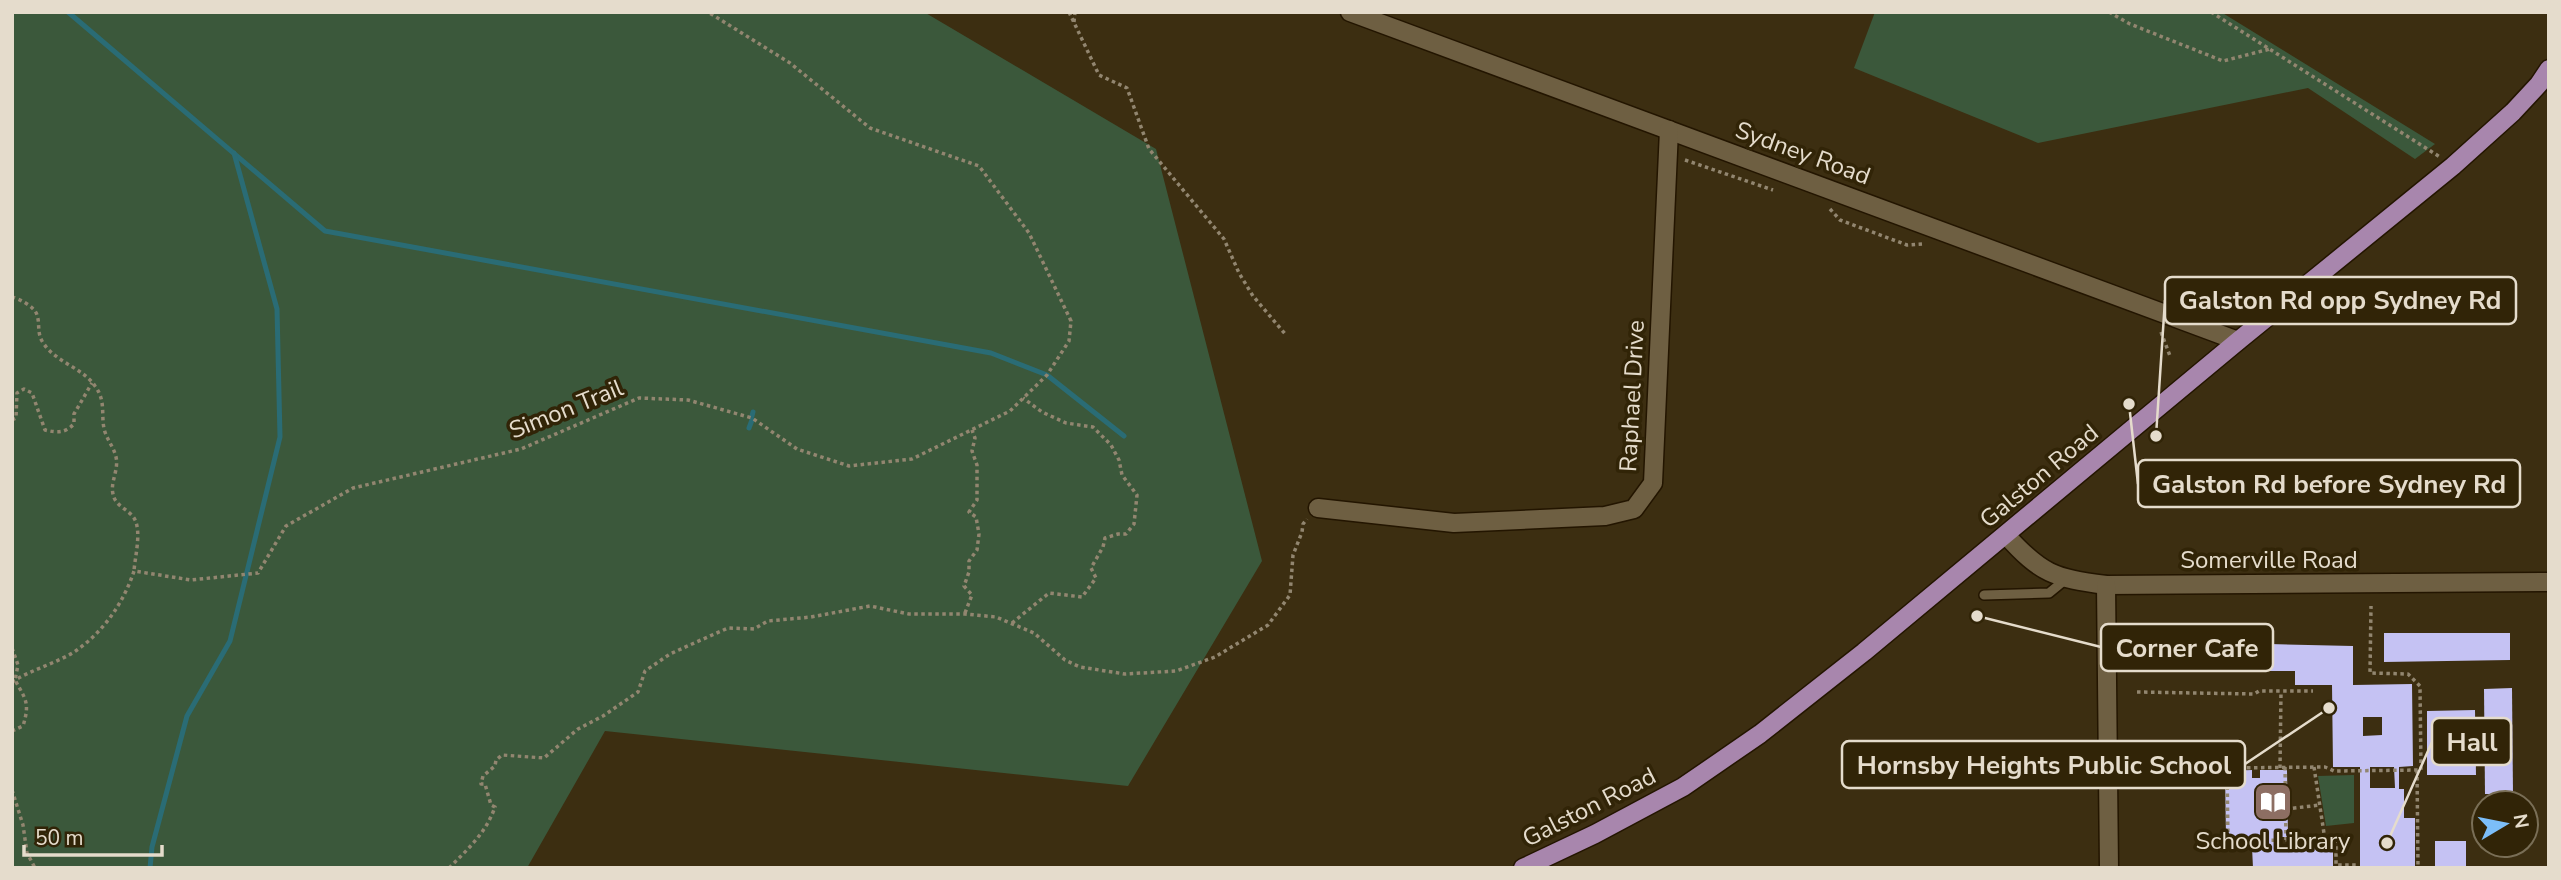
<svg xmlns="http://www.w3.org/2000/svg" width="2561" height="880" viewBox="0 0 2561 880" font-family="'Nunito Sans',sans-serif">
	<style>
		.green { fill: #3b583b }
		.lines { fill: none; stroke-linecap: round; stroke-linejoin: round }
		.stream { stroke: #2a6c75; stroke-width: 5 }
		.building { fill: #c5c2f3; fill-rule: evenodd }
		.service-casing { stroke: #231500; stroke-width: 12 }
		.minor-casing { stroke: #231500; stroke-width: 21 }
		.primary-casing { stroke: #231500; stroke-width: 21 }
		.path { stroke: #928670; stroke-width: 3.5; stroke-dasharray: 3.5 3.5; stroke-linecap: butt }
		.service { stroke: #6e5f42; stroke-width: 9 }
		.minor { stroke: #6e5f42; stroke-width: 18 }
		.primary { stroke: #a886ad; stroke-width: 18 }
		.labels { text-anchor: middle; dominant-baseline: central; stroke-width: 7; stroke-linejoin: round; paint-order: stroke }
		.street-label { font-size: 24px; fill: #e5dccc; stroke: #312407 }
		.poi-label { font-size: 24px; fill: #e5dccc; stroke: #312407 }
		.leader { fill: none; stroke: #e5dccc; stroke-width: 2.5 }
		.callout-dot { fill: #e5dccc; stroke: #312407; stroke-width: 2.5 }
		.callout { fill: #312407; stroke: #e5dccc; stroke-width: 2.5 }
		.callout-label { font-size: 26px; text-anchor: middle; font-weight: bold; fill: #e5dccc }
	</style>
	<rect width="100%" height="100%" fill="#3c2e11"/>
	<g class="green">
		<polygon points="12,12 924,12 1156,149 1262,561 1128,786 605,731 527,868 12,868"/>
		<polygon points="1875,12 2221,12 2435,144 2415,159 2308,88 2038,143 1854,68"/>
		<polygon points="2354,775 2354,823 2326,826 2318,776"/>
	</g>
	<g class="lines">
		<g class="stream">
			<polyline points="68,12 325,231 991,353 1047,375 1124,436"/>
			<polyline points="752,416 753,412"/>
			<polyline points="749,428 752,420"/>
			<polyline points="150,868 152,847 187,716 230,641 280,437 277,309 234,153"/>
		</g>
	</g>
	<g class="building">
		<polygon points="2384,633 2510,633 2510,660 2384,662"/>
		<path d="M2269 644 2353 646V685L2412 684 2413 766 2399 767V789H2404V818H2415V868H2360V767H2333L2332 685H2295V671H2269ZM2363 717H2382V735L2363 736ZM2370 767H2394L2395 788H2370Z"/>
		<polygon points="2512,688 2513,794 2485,794 2484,689"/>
		<polygon points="2475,710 2476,775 2427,775 2427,711"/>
		<polygon points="2252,770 2252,778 2260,778 2260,770 2287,770 2288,837 2281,837 2281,846 2333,845 2333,868 2253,868 2252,847 2265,846 2265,838 2226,838 2225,771"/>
		<rect x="2435" y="841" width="31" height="27"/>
	</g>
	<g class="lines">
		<defs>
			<polyline id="service" points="1984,595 2049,593 2066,579"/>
			<g id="minor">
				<polyline points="1350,12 2238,341"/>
				<polyline points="1318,508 1454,523 1605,516 1634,509 1653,483 1669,130"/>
				<path d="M2006 535C2041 574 2054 578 2106 585L2549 582"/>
				<polyline points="2106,585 2109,868"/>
			</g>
			<polyline id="primary" points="1523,868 1595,834 1683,787 1760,734 1864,652 2238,341 2453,166 2513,112 2539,84 2549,69"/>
		</defs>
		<use href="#service" class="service-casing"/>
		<use href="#minor" class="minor-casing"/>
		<use href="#primary" class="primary-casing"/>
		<g class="path">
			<polyline points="1069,12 1099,75 1127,88 1149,149 1224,239 1239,273 1253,296 1286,335"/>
			<polyline points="2109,12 2130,24 2223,61 2270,49"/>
			<polyline points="2211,12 2440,157"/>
			<polyline points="1074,22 1075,12"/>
			<polyline points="1685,160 1773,190"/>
			<polyline points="1830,209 1840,220 1907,245 1922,244"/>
			<path d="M12 297C20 299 35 307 37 315 40 324 37 332 42 341 54 362 82 367 95 386 107 402 100 417 105 432 108 441 114 448 116 457 119 470 110 482 113 494 115 506 128 509 134 518 142 531 135 556 134 571"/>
			<polyline points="2161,332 2170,356"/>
			<path d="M12 420 16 418 17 393 24 389 32 393 45 430C58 433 65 433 74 424V414L92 383"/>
			<polyline points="965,613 972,595 964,586 969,572 969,561 977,550 979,534 976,517 969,512 977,500 977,465 972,451 975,438 972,430"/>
			<polyline points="1012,623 1049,593 1082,597 1096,578 1091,568 1103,547 1105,538 1118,534 1126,534 1134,524 1137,495 1122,475 1119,460 1111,445 1093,427 1066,423 1042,412 1023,398"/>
			<path d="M12 648 18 665 15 680C26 700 30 703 23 726L12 731"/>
			<path d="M12 682C32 669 58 663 77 650 104 631 124 602 134 571L191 580 258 573 286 526 353 488 521 449 639 398 688 400 752 418 797 449 849 466 912 459 1010 411 1047 375 1069 341 1071 321 1029 233 979 166 870 128 790 63 708 12"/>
			<polyline points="2137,692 2254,694 2259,691 2313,691"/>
			<polyline points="2285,767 2286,840 2228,841 2227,768 2325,767 2334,771 2421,770 2420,686 2408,674 2370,673 2371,606"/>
			<polyline points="2314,767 2325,840 2336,840 2336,865 2358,865"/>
			<polyline points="2280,768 2281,691"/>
			<polyline points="2417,770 2418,868"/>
			<polyline points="12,790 23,825 27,853 35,868"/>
			<polyline points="2286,809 2320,805"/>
			<path d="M449 868C468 849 486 833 495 807L491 805 485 784H481L483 776 495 766 496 760 502 755 544 758 578 729 603 716 638 692 645 671 670 654 692 644 728 628 754 629 768 621 811 617 870 606 909 614H965L996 617 1034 633 1065 660 1080 667 1125 674 1176 671 1215 657 1268 625 1290 595 1293 555 1302 532 1303 524 1307 519"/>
		</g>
		<use href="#service" class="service"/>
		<use href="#minor" class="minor"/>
		<use href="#primary" class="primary"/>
	</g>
	<defs>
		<symbol id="library-square" viewBox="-11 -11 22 22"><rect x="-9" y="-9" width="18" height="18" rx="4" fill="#8d6e63" stroke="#312407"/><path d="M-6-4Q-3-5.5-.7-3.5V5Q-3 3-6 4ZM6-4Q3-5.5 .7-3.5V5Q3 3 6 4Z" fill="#fff"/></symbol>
	</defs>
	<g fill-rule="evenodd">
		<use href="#library-square" x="2251" y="780" width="44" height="44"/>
	</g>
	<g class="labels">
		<g class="street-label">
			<text transform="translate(1803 153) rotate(20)">Sydney Road</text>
			<text transform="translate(1632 396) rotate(-87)">Raphael Drive</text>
			<text transform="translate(566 409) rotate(-22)">Simon Trail</text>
			<text transform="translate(2039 476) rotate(-40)">Galston Road</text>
			<text x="2269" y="560">Somerville Road</text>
			<text transform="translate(1589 807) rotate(-27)">Galston Road</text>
		</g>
		<g class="poi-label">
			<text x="2273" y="841">School Library</text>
		</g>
	</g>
	<path class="leader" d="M2156 436L2165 300M2129 404L2138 484M1977 616L2101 647M2387 843L2432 742M2329 708L2245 764"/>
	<g class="callout-dot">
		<circle cx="2156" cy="436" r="7"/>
		<circle cx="2129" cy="404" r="7"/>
		<circle cx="1977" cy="616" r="7"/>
		<circle cx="2387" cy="843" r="7"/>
		<circle cx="2329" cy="708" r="7"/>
	</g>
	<g class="callout">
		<rect x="2165" y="277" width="351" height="47" rx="7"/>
		<rect x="2138" y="460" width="382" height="47" rx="7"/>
		<rect x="2101" y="624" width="172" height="47" rx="7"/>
		<rect x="2432" y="718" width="79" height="47" rx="7"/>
		<rect x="1842" y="741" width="403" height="47" rx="7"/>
	</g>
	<g class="callout-label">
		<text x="2340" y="309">Galston Rd opp Sydney Rd</text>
		<text x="2329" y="493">Galston Rd before Sydney Rd</text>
		<text x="2187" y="657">Corner Cafe</text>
		<text x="2472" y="751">Hall</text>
		<text x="2044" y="774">Hornsby Heights Public School</text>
	</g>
	<rect width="2561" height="880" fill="none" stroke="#e5dccc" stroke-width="28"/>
	<g transform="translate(2505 824) rotate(80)"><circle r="33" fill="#312407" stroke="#796e56" stroke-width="2"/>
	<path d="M0-5L12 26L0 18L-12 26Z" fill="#7cbef9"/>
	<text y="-10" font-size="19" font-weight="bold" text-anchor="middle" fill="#e5dccc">N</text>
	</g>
	<path d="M24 845v10h138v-10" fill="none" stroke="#e5dccc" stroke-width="3.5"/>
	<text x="35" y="845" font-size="21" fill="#e5dccc" stroke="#312407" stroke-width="5" paint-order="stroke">50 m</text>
</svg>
